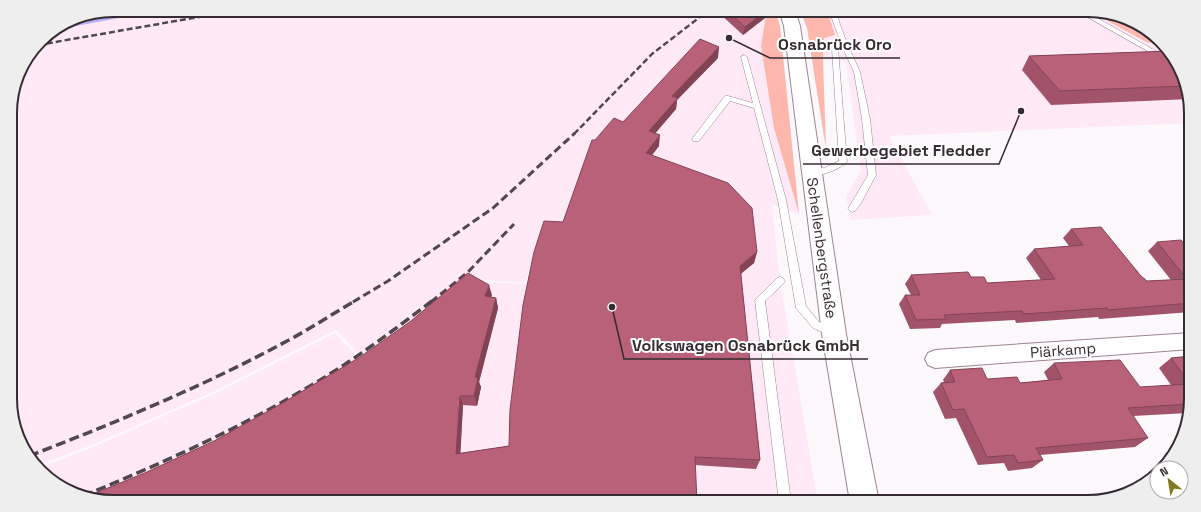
<svg xmlns="http://www.w3.org/2000/svg" width="1201" height="512" viewBox="0 0 1201 512" font-family="'Space Grotesk',sans-serif">
	<style>
		.built { fill: #ffe9f7 }
		.green { fill: #fdb7ac }
		.water { fill: #b4b1f3 }
		.lines { fill: none; stroke-linecap: round; stroke-linejoin: round }
		.stream { fill: #b4b1f3; fill-rule: evenodd }
		.service-casing { stroke: #9d8395; stroke-width: 1 }
		.minor-casing { stroke: #9d8395; stroke-width: 2 }
		.tertiary-casing { stroke: #9d8395; stroke-width: 2 }
		.service { fill: #fff; fill-rule: evenodd }
		.minor { fill: #fff; fill-rule: evenodd }
		.tertiary { fill: #fff; fill-rule: evenodd }
		.rail-far2 { stroke: #51474e; stroke-width: 2.5; stroke-dasharray: 6 3; stroke-linecap: butt }
		.rail-far1 { stroke: #51474e; stroke-width: 3; stroke-dasharray: 8 4; stroke-linecap: butt }
		.rail { stroke: #51474e; stroke-width: 3.5; stroke-dasharray: 10 4.5; stroke-linecap: butt }
		.wall { fill: #a05369 }
		.shaded-wall { fill: #824455 }
		.building { fill: #ba617a; stroke: #824455 }
		.labels { text-anchor: middle; dominant-baseline: central; stroke-width: 4; stroke-linejoin: round; paint-order: stroke }
		.street-label { font-size: 15px; fill: #362b32; stroke: #fff }
		.rim { fill: none; stroke: #362b32; stroke-width: 2 }
		.leader { fill: none; stroke: #362b32; stroke-width: 1.5 }
		.callout-dot { fill: #362b32; stroke: #fff; stroke-width: 1.5 }
		.callout-label { font-size: 16px; text-anchor: middle; font-weight: bold; fill: #362b32; stroke: #fff; stroke-width: 4; stroke-linejoin: round; paint-order: stroke }
	</style>
	<rect width="100%" height="100%" fill="#fdf8fc"/>
	<g class="built">
		<polygon points="113,10 762,10 766,15 761,46 774,128 799,214 595,138 590,148 561,230 542,229 525,283 470,279 365,361 336,330 217,390 92,445 36,466 31,462 11,413 10,106 20,67 45,36 74,18"/>
		<polygon points="827,10 1088,10 1127,18 1170,50 1190,99 1190,123 889,136 932,215 851,220 846,196 861,171 846,62 823,59 824,37 835,34"/>
		<polygon points="597,139 772,204 780,281 818,502 113,502 74,494 39,468 88,449 216,393 335,333 364,365 471,281 528,284 562,231"/>
	</g>
	<g class="green">
		<polygon points="762,10 775,10 780,26 799,214 774,128 761,46 766,15"/>
		<polygon points="800,10 827,10 835,35 824,38 823,59 826,149 807,28"/>
		<polygon points="1088,10 1127,18 1157,40 1148,43"/>
	</g>
	<polygon class="water" points="113,10 163,10 54,30 74,18"/>
	<g class="lines">
		<path class="stream" d="M1112 15C1127 18 1140 27 1152 36H1148L1112 16Z"/>
		<defs>
			<g id="service">
				<path d="M829 10H835L845 38 860 72 870 119 876 175 861 203 855 211 852 212 848 209 868 175 862 119 854 72 841 44 838 48 847 162C840 169 816 180 808 172L812 169 824 168 839 161 832 48 839 38Z"/>
				<polygon points="1075,10 1083,10 1163,55 1171,54 1173,58 1160,58"/>
				<polygon points="744,55 747,57 786,200 806,306 819,322 834,329 836,332 834,335 831,336 813,328 796,308 778,200 754,108 730,101 699,141 693,141 692,139 725,96 728,96 753,103 741,57"/>
				<polygon points="780,277 783,278 785,281 783,284 765,301 791,502 779,502 755,300 777,278"/>
			</g>
			<polygon id="minor" points="1191,333 1191,349 935,368 928,365 925,359 928,353 935,350"/>
			<polygon id="tertiary" points="779,10 795,10 800,26 846,334 879,502 850,502 822,334 784,26"/>
		</defs>
		<use href="#service" class="service-casing"/>
		<use href="#minor" class="minor-casing"/>
		<use href="#tertiary" class="tertiary-casing"/>
		<use href="#service" class="service"/>
		<use href="#minor" class="minor"/>
		<use href="#tertiary" class="tertiary"/>
		<g class="rail-far2">
			<polyline points="38,45 239,10"/>
			<polyline points="574,134 652,54 709,10"/>
		</g>
		<g class="rail-far1">
			<polyline points="353,302 388,281 493,208 575,133"/>
			<polyline points="431,302 468,272 514,224"/>
		</g>
		<g class="rail">
			<path d="M29 456C117 422 204 386 287 341 310 329 332 314 355 301"/>
			<path d="M83 496C173 459 262 418 344 365 374 345 403 323 432 301"/>
		</g>
	</g>
	<g class="wall">
		<polygon points="720,10 764,10 765,18 743,35 719,13"/>
		<polygon points="1170,51 1190,99 1051,105 1022,70 1029,56"/>
		<polygon points="718,58 677,100 676,109 655,133 659,146 652,155 757,252 754,263 741,274 760,460 756,469 695,465 147,472 214,441 492,295 491,297 496,298 498,308 479,382 481,387 477,406 463,405 460,453 509,446 563,222 595,140"/>
		<polygon points="1071,229 1141,276 1147,281 1171,280 1148,251 1157,242 1191,251 1191,312 1099,319 1098,317 1016,323 1015,320 942,324 940,328 910,329 899,304 905,295 911,295 905,284 911,275 971,277 987,283 1041,280 1026,258 1034,249 1069,246 1063,238"/>
		<polygon points="1191,356 1191,400 1188,413 1133,416 1148,438 1135,447 1040,455 1043,460 1032,468 1008,471 1004,463 978,465 956,418 945,419 933,392 941,383 944,382 943,380 950,370 987,379 1020,383 1048,380 1044,372 1054,363 1140,387 1171,385 1159,368 1171,358"/>
	</g>
	<g class="shaded-wall">
		<polygon points="767,10 765,18 743,35 745,27"/>
		<polygon points="719,47 718,58 677,100 676,109 648,142 649,131 672,96"/>
		<polygon points="660,135 659,146 645,164 646,153"/>
		<polygon points="757,252 754,263 737,276 740,266"/>
		<polygon points="489,285 492,295 487,307 485,296"/>
		<polygon points="496,298 498,308 479,382 481,387 477,406 474,396 475,377"/>
		<polygon points="460,396 463,405 460,462 456,454"/>
	</g>
	<g class="building">
		<polygon points="726,10 767,10 745,27"/>
		<polygon points="700,39 719,47 672,96 678,98 649,131 660,135 646,153 728,183 752,208 757,252 740,266 760,460 695,457 697,502 113,502 86,497 147,472 214,441 279,405 360,357 411,321 468,273 489,285 485,296 496,298 475,377 478,378 474,396 460,396 456,454 509,446 510,410 523,305 534,252 544,221 563,222 592,140 595,140 614,118 623,122"/>
		<polygon points="1170,51 1185,86 1060,91 1029,56"/>
		<polygon points="1101,227 1141,276 1147,281 1187,279 1157,242 1181,240 1191,251 1191,303 1108,310 1107,308 1024,314 1022,311 944,315 946,319 916,320 905,295 920,295 911,275 968,272 971,277 984,277 987,283 1055,279 1034,249 1083,245 1071,229"/>
		<polygon points="1191,356 1191,400 1190,404 1128,408 1148,438 1036,448 1043,460 1018,463 1014,455 987,457 964,409 953,410 941,383 955,382 950,370 982,368 987,379 1017,377 1020,383 1062,379 1054,363 1120,360 1140,387 1190,384 1171,358"/>
	</g>
	<g class="labels">
		<g class="street-label">
			<text transform="translate(822 248) rotate(82)">Schellenbergstraße</text>
			<text transform="translate(1063 350) rotate(-4)">Piärkamp</text>
		</g>
	</g>
	<path d="M0 0H1201V512H0ZM113 17H1088A96 96 0 0 1 1184 113V399A96 96 0 0 1 1088 495H113A96 96 0 0 1 17 399V113A96 96 0 0 1 113 17Z" fill="#efeeef" fill-rule="evenodd"/>
	<path class="rim" d="M113 17H1088A96 96 0 0 1 1184 113V399A96 96 0 0 1 1088 495H113A96 96 0 0 1 17 399V113A96 96 0 0 1 113 17Z"/>
	<path class="leader" d="M729 38L770 58H900M1021 111L999 164H803M612 307L624 359H868"/>
	<g class="callout-dot">
		<circle cx="729" cy="38" r="4"/>
		<circle cx="1021" cy="111" r="4"/>
		<circle cx="612" cy="307" r="4"/>
	</g>
	<g class="callout-label">
		<text x="835" y="50">Osnabrück Oro</text>
		<text x="901" y="156">Gewerbegebiet Fledder</text>
		<text x="746" y="351">Volkswagen Osnabrück GmbH</text>
	</g>
	<g transform="translate(1169 480) rotate(330)"><circle r="19" fill="#ffffff" stroke="#afaaad"/>
	<path d="M0-3L7 15L0 10L-7 15Z" fill="#807b22"/>
	<text y="-6" font-size="11" font-weight="bold" text-anchor="middle" fill="#362b32">N</text>
	</g>
</svg>
